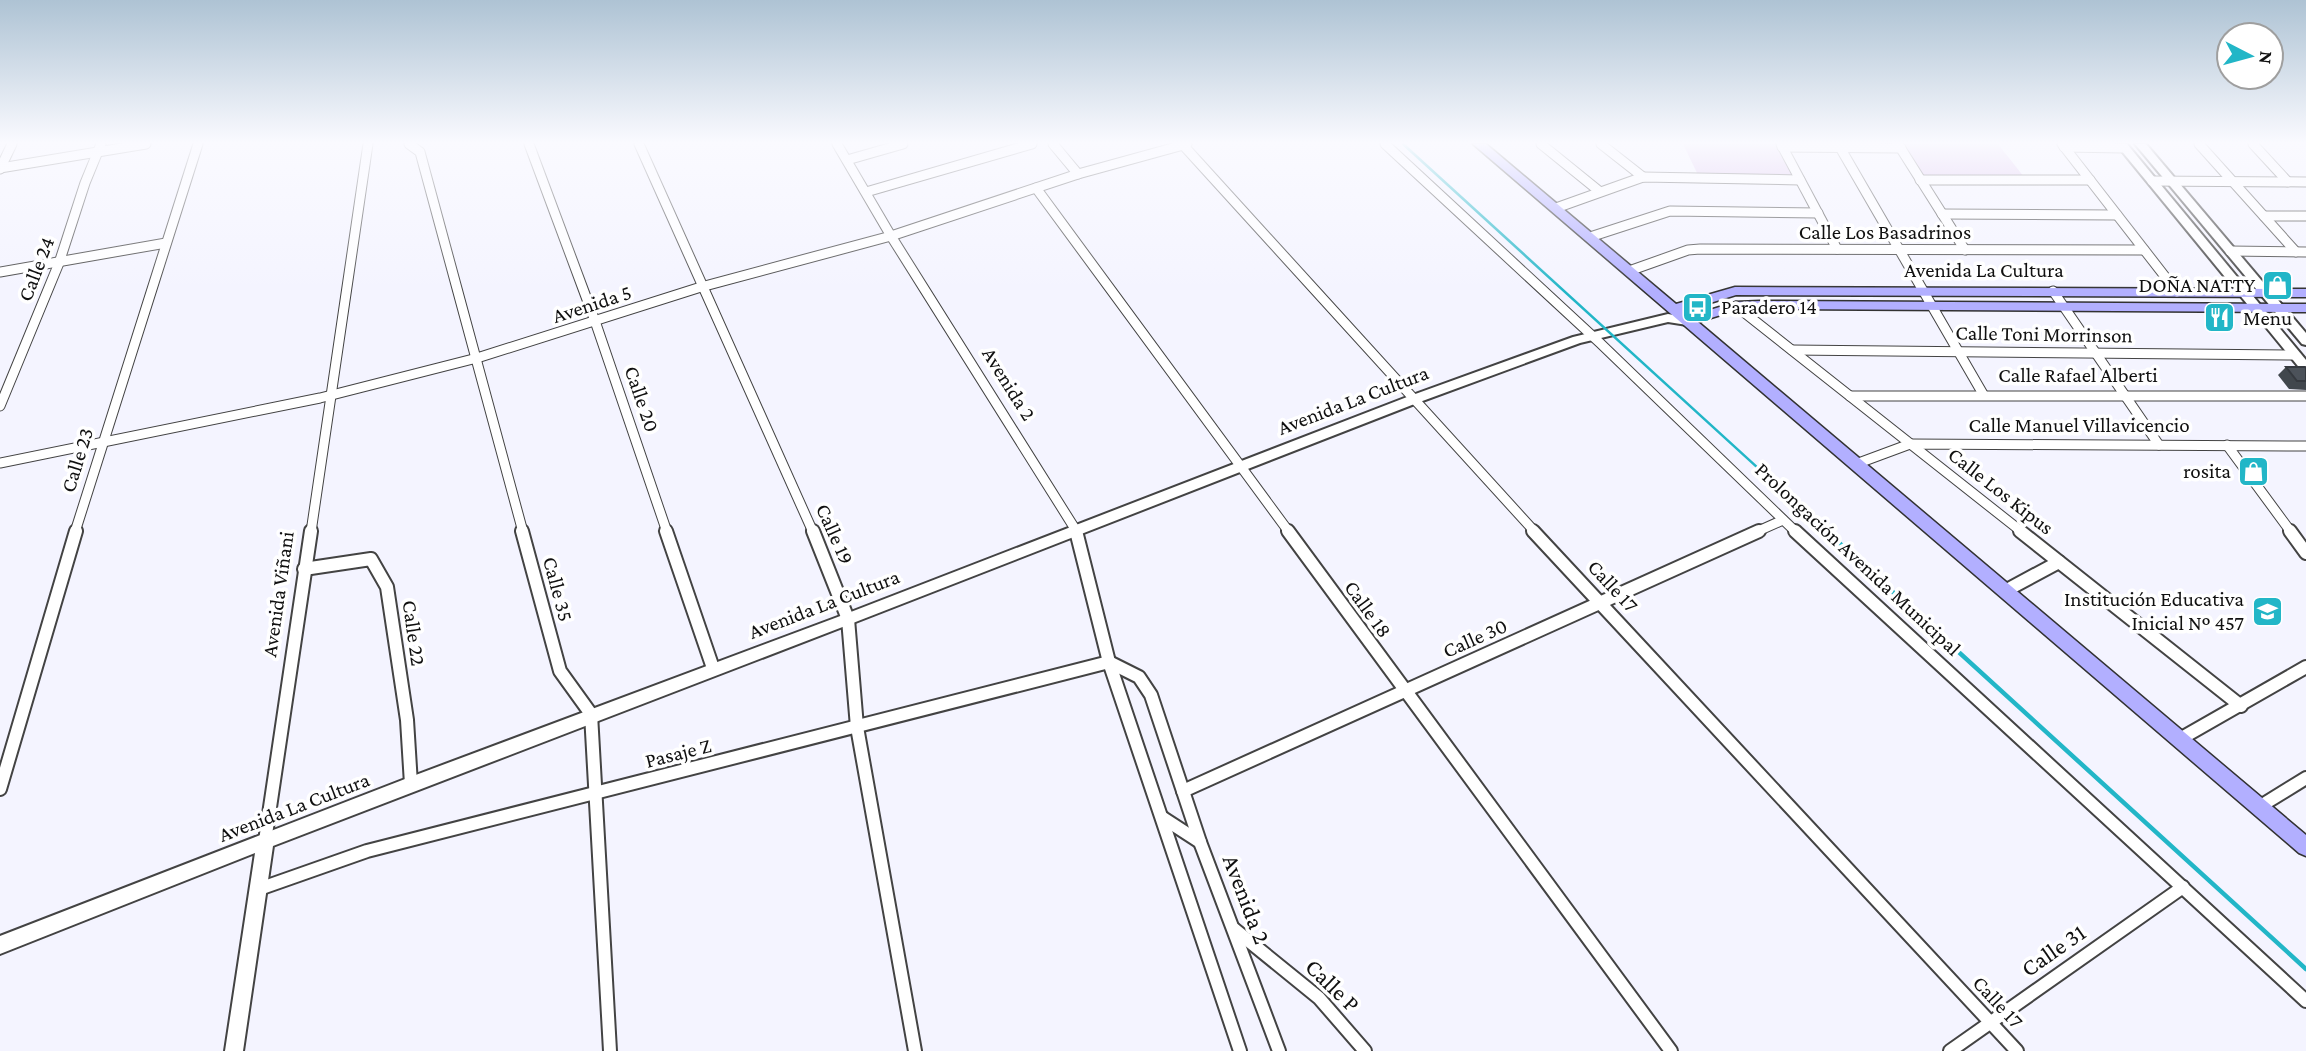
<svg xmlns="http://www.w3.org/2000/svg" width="2306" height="1051" viewBox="0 0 2306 1051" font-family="'Crimson Pro',serif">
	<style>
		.green { fill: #dabbec }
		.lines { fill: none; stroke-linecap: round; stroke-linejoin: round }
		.minor-far1-casing { stroke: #434343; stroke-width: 11 }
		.minor-casing { stroke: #434343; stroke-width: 16 }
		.tertiary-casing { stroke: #434343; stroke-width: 4 }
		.secondary-casing { stroke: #323232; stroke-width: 3 }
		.minor-far1 { stroke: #fff; stroke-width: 9 }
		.minor { stroke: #fff; stroke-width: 12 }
		.tertiary { fill: #fff; fill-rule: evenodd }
		.secondary { fill: #b2afff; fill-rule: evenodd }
		.rail-far1 { stroke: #22b6c7; stroke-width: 2.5 }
		.rail { stroke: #22b6c7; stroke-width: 4.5 }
		.wall { fill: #41474d }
		.building { fill: #4c525a; stroke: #35393f; stroke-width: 2 }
		.labels { text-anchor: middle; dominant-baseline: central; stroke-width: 7; stroke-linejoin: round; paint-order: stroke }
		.street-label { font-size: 21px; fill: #101010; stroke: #fff }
		.poi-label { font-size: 21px; fill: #101010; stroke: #fff; text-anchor: end }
		.near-street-label { font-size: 24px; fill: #101010; stroke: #fff }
	</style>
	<rect width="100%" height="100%" fill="#f4f4ff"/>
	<g class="green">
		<polygon points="1683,144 1775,144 1793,177 1698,175"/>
		<polygon points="1902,144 1998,144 2024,177 1923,177"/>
	</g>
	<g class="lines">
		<defs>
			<g id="minor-far1">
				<polyline points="409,144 420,152 523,532"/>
				<polyline points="529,144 595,321 667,532"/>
				<polyline points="639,144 813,532"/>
				<polyline points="837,144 891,236 1077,532"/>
				<polyline points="1053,144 1078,174"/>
				<polyline points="1385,144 1600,343 1796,532"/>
				<polyline points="1541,144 1599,191"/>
				<polyline points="1601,144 1643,177"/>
				<polyline points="1781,144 1837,249"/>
				<polyline points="1838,144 1983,394"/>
				<polyline points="1898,144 1965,250"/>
				<polyline points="2062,144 2177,292"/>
				<polyline points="2199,144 2296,252"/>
				<polyline points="2253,144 2288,182"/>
				<polyline points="1183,145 1535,532"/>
				<polyline points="1782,147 1901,148"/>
				<polyline points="2064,147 2124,148"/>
				<polyline points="847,160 903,144"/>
				<polyline points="0,168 146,144"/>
				<polyline points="0,169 12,144"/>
				<polyline points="1920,180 2090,180"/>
				<polyline points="2152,181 2306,182"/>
				<polyline points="1036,188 1289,532"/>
				<polyline points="866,192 1032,144"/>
				<polyline points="1556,208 1643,177 1800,180"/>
				<polyline points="1942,214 2117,215"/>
				<polyline points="2264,216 2306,216"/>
				<polyline points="1590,237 1670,211 1818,213"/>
				<polyline points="2230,251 2306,252"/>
				<polyline points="1629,271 1688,250 1700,249 2144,250"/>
				<polyline points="0,272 166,243"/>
				<polyline points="2053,291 2159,445"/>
				<polyline points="1736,306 2022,532"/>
				<polyline points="1792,350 2295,355"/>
				<polyline points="1850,396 2306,396"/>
				<polyline points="0,406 59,263 85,183 101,144"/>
				<polyline points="2227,445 2291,532"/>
				<polyline points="0,463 320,398 477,358 701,287 891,236 1078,174 1187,144"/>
				<polyline points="1856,464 1910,444 2306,446"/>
				<polyline points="75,532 198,144"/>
				<polyline points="311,532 368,144"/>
				<polyline points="1756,532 1783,520"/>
			</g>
			<g id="minor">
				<polyline points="522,531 560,671 591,714 610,1051"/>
				<polyline points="666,531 713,668"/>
				<polyline points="813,531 848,619 857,727 915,1051"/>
				<polyline points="1076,531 1109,662 1240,1051"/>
				<polyline points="1288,531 1671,1051"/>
				<polyline points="1533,531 2017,1051"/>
				<polyline points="1795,531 2306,1001"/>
				<polyline points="2020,531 2241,706"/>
				<polyline points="2290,531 2306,553"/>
				<polyline points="304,569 371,559 387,587 407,720 411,784"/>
				<polyline points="2005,591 2059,562"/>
				<polyline points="1109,662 1139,677 1151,695 1200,842 1279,1051"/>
				<polyline points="2180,739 2306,667"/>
				<polyline points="0,789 76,531"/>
				<polyline points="1183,791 1759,531"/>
				<polyline points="2259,807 2306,778"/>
				<polyline points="1163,818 1200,842"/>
				<polyline points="265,841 311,531"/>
				<polyline points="259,889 367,851 1109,662"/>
				<polyline points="1234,929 1319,998 1365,1051"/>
				<polyline points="1950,1051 2183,887"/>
			</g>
			<g id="tertiary">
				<polygon points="2116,144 2127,144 2306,360 2306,372 2302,371"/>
				<polygon points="2135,144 2146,144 2306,333 2306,345 2302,344"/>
				<polygon points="1668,314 1691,318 1693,321 1687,325 1668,322 1580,343 1417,403 853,623 273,846 243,1051 225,1051 255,853 0,954 0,936 405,779 843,615 1407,397 1573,337"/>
			</g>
			<polygon id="secondary" points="1473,144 1486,144 1676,304 1735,287 2306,289 2306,297 1736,295 1684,311 1690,316 1736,302 1760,301 2306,304 2306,312 1760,309 1737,310 1698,322 2306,835 2306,856 2299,853"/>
		</defs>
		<use href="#minor-far1" class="minor-far1-casing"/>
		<use href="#minor" class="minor-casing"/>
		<use href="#tertiary" class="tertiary-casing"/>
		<use href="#secondary" class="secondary-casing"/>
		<use href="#minor-far1" class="minor-far1"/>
		<use href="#minor" class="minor"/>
		<use href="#tertiary" class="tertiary"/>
		<use href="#secondary" class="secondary"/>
		<polyline class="rail-far1" points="1403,144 1828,532"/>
		<polyline class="rail" points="1826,531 2306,969"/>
	</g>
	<polygon class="wall" points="2286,367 2306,381 2306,390 2289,389 2278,375"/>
	<polygon class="building" points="2286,367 2305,367 2306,368 2306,381 2297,381"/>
	<linearGradient id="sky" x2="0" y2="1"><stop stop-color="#aec3d4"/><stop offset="0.49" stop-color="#fafaff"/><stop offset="1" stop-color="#fafaff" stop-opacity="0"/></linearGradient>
	<rect width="2306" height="291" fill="url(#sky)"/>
	<defs>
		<symbol id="shop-square" viewBox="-11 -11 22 22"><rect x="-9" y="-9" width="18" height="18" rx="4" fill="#22b6c7" stroke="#fff"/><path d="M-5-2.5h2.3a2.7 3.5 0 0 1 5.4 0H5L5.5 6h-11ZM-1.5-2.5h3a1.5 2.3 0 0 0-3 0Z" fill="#fff"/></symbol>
		<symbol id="bus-square" viewBox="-11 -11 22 22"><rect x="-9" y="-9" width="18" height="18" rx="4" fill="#22b6c7" stroke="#fff"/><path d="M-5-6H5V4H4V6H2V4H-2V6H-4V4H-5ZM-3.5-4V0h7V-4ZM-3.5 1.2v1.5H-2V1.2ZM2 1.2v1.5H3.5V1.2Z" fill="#fff"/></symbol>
		<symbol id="restaurant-square" viewBox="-11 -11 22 22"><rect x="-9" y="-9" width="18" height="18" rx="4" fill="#22b6c7" stroke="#fff"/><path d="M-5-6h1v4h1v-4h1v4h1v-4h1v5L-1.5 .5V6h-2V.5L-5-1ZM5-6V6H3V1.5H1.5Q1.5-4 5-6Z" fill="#fff"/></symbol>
		<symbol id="school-square" viewBox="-11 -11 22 22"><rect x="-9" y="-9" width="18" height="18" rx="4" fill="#22b6c7" stroke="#fff"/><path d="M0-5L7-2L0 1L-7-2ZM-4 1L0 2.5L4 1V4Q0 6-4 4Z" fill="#fff"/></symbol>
	</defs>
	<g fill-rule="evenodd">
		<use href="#shop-square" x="2260" y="268" width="35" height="35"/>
		<use href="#bus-square" x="1680" y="290" width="35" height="35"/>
		<use href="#restaurant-square" x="2202" y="300" width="35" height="35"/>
		<use href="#shop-square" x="2236" y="454" width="35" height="35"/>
		<use href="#school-square" x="2250" y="594" width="35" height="35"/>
	</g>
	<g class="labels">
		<g class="street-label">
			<text x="1885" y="232">Calle Los Basadrinos</text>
			<text transform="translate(36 269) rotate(-69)">Calle 24</text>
			<text x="1984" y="270">Avenida La Cultura</text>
			<text transform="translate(592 304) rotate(-18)">Avenida 5</text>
			<text transform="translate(2044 334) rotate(1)">Calle Toni Morrinson</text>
			<text x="2078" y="375">Calle Rafael Alberti</text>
			<text transform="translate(1009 384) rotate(58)">Avenida 2</text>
			<text transform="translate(642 399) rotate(71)">Calle 20</text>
			<text transform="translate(1353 400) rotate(-21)">Avenida La Cultura</text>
			<text x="2079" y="425">Calle Manuel Villavicencio</text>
			<text transform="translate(77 460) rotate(-73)">Calle 23</text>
			<text transform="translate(2001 491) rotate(38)">Calle Los Kipus</text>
			<text transform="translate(835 534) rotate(66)">Calle 19</text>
			<text transform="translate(1858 559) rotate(43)">Prolongación Avenida Municipal</text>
			<text transform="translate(1613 586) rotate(47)">Calle 17</text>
			<text transform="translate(558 589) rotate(75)">Calle 35</text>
			<text transform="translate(278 594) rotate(-82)">Avenida Viñani</text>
			<text transform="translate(824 604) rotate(-21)">Avenida La Cultura</text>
			<text transform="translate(1368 609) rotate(54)">Calle 18</text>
			<text transform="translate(414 633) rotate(82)">Calle 22</text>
			<text transform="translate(1475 638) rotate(-24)">Calle 30</text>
			<text transform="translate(678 753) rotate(-14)">Pasaje Z</text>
			<text transform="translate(294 807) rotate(-21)">Avenida La Cultura</text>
			<text transform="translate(1998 1002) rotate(47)">Calle 17</text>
		</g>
		<g class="poi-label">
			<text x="2255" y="285">DOÑA NATTY</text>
			<text x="1721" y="307" text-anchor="start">Paradero 14</text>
			<text x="2243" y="318" text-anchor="start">Menu</text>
			<text x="2231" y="471">rosita</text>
			<text x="2244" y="599">Institución Educativa<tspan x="2244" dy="24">Inicial Nº 457</tspan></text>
		</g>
		<g class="near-street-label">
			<text transform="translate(1247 899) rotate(69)">Avenida 2</text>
			<text transform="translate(2053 950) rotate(-35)">Calle 31</text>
			<text transform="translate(1333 985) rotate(44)">Calle P</text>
		</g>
	</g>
	<g transform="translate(2250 56) rotate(96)"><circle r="33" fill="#ffffff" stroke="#9f9f9f" stroke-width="2"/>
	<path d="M0-5L12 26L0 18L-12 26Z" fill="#22b6c7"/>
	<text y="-10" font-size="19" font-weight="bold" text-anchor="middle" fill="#101010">N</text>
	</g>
</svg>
